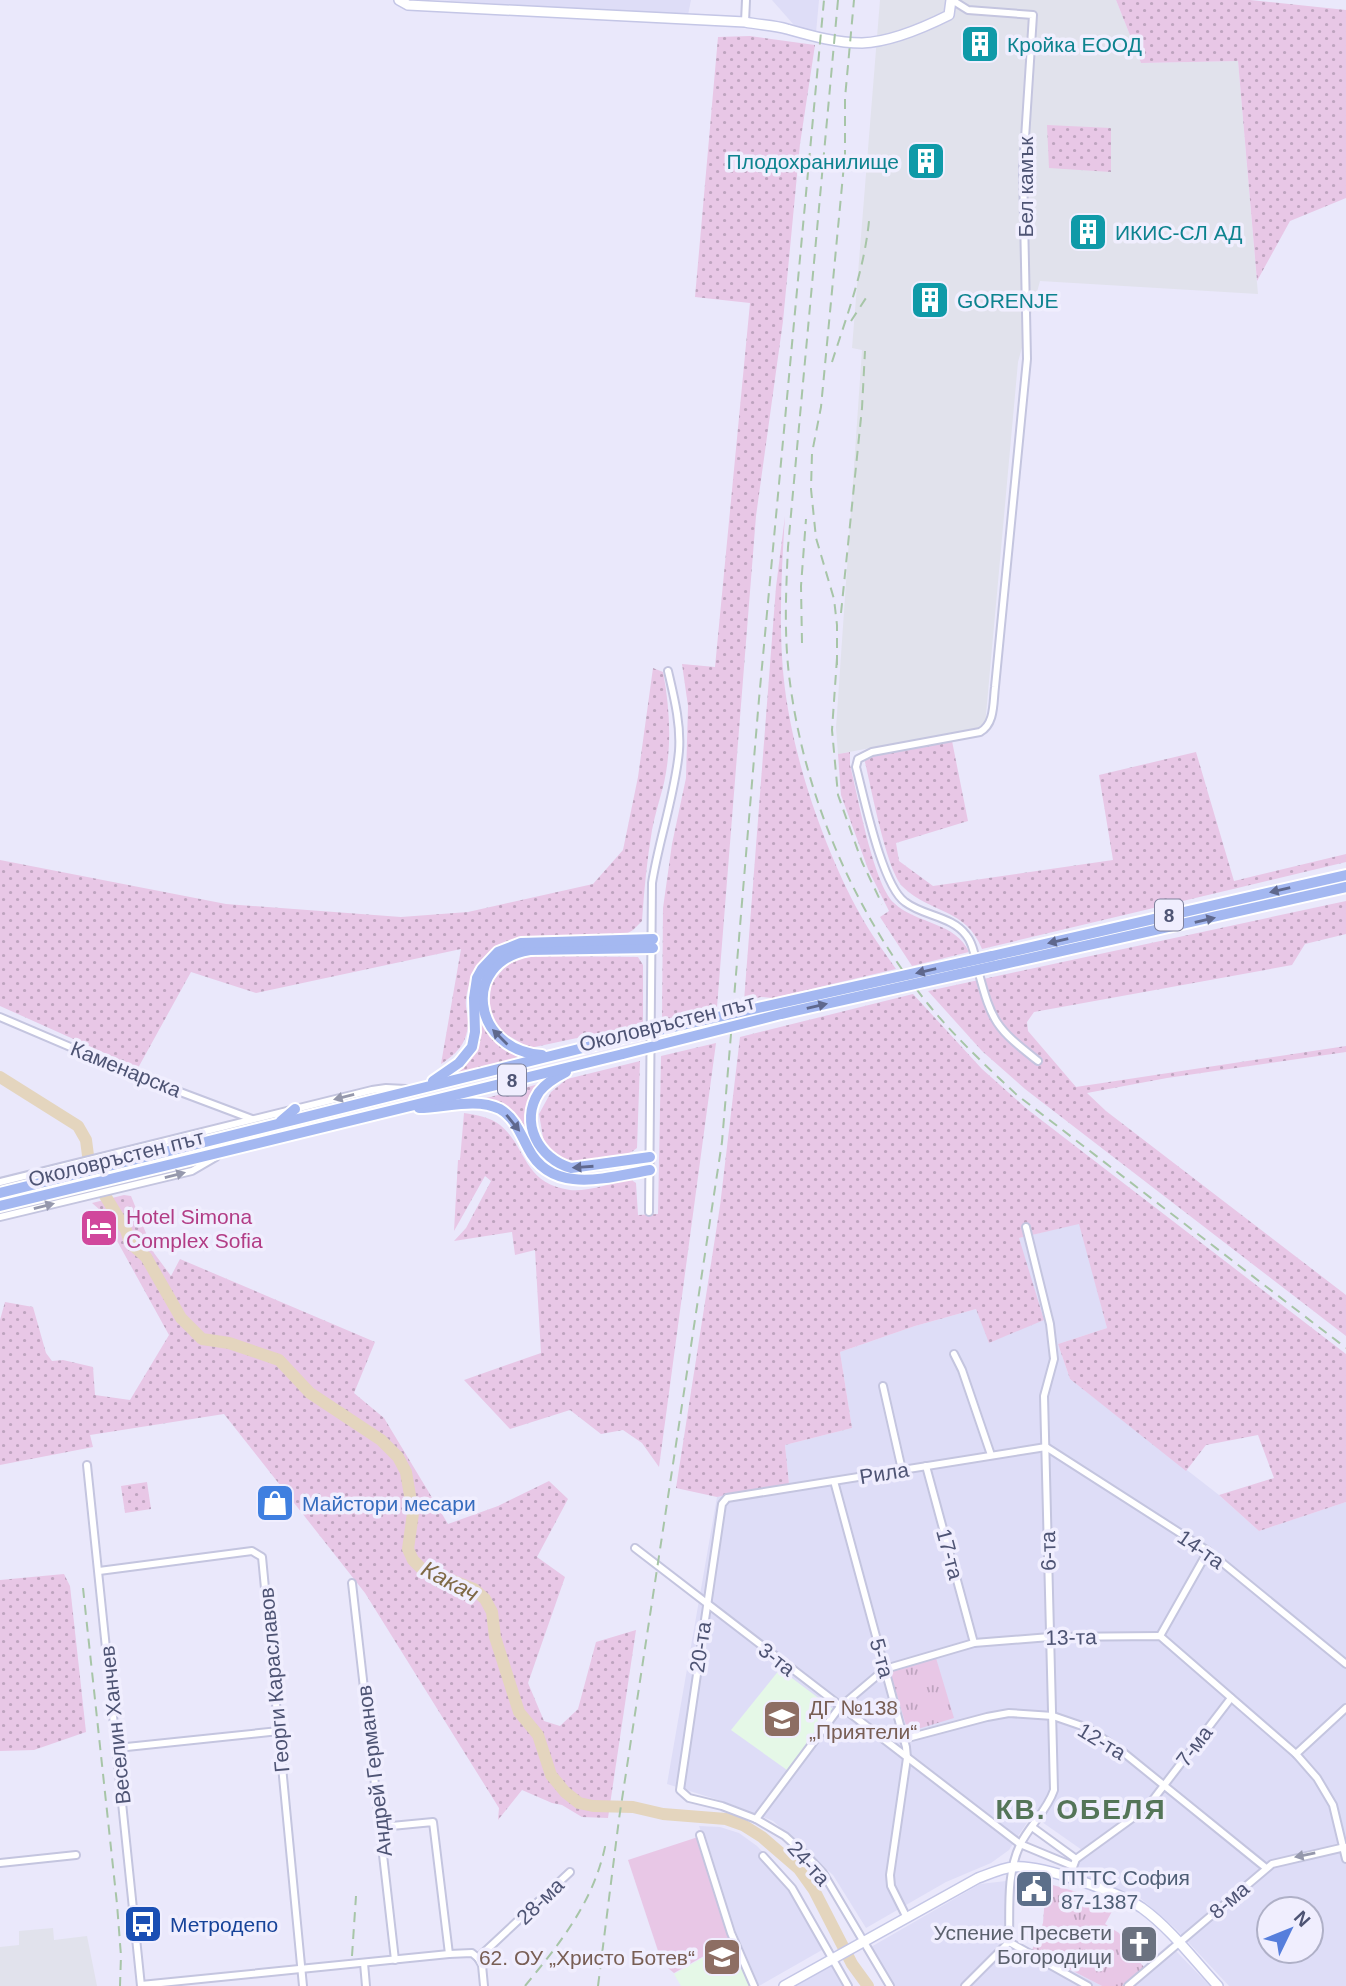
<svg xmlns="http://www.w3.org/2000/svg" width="1346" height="1986" viewBox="0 0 1346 1986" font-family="Helvetica,sans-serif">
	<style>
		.residential { fill: #deddf7; fill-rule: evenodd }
		.industrial { fill: #e1e2ec }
		.education { fill: #e5f8e7 }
		.grass { fill: url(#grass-dots) }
		.park { fill: url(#park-tufts) }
		.pitch { fill: #e8c7e6 }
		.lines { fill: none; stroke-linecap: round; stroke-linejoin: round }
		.river { stroke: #e4d5be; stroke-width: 12 }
		.street-casing { stroke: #c4c5df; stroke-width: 10 }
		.secondary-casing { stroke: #c4c6e6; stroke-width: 12 }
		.highway-casing { stroke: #fff; stroke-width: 14 }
		.street { stroke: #fff; stroke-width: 6 }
		.secondary { stroke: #fff; stroke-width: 9 }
		.highway { stroke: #a4b8f1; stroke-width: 10 }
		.rail { stroke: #a7c5a7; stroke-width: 2; stroke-dasharray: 10 7; stroke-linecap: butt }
		.highway-bridge-casing { stroke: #fff; stroke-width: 14; stroke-linecap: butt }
		.highway-bridge { stroke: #a4b8f1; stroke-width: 10 }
		.oneway { fill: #5f688d }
		.oneway2 { fill: #9598ac }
		.labels { text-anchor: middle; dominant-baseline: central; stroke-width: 7; stroke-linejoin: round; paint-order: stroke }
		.shield { fill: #f0eefe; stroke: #7f829d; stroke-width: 2 }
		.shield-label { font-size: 19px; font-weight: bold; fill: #4e5474 }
		.culture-label { font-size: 21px; fill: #0d838f; stroke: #f0eefe; text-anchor: start }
		.street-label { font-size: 21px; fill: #4e5474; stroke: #f0eefe }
		.hotel-label { font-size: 21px; fill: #b23c85; stroke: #f0eefe; text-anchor: start }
		.shop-label { font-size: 21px; fill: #366cbe; stroke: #f0eefe; text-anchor: start }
		.education-label { font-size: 21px; fill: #785e54; stroke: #f0eefe; text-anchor: start }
		.service-label { font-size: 21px; fill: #4e5e75; stroke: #f0eefe; text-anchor: start }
		.transit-label { font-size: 21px; fill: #164399; stroke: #f0eefe; text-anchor: start }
		.worship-label { font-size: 21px; fill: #5b616d; stroke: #f0eefe; text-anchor: end }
		.water-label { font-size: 23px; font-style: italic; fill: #7f6a46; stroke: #f0eefe }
		.district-label { font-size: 28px; font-weight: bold; letter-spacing: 2px; fill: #547558; stroke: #f0eefe }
	</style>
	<defs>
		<pattern id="grass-dots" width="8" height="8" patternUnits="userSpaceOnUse" patternTransform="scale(1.75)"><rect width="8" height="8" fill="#e8c7e6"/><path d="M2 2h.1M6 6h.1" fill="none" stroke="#bea4bf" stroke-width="1.8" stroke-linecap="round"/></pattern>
		<pattern id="park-tufts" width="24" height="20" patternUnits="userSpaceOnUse" patternTransform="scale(1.75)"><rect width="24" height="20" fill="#e8c7e6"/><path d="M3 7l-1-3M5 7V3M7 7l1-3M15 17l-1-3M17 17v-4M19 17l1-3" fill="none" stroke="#bea4bf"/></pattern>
	</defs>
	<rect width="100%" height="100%" fill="#eae8fb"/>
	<g class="residential">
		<polygon points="436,0 691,0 688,15"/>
		<polygon points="772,0 819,0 816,33 794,25"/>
		<path d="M1080 1223 1107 1328 1058 1344 1070 1379 1219 1495 1259 1531 1346 1502V1986H1229L1176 1929 1139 1897 1075 1874 1082 1850 1032 1815 1009 1850 991 1863 946 1882 866 1928 833 1875 773 1821 728 1803 667 1784 717 1497 789 1484 785 1445 852 1428 840 1352 915 1326 976 1309 1019 1238ZM1269 1909H1311V1951H1269Z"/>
		<polygon points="699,1826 720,1827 739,1833 757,1846 791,1881 829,1946 759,1986 730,1918"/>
		<polygon points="1006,1881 1005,1937 1102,1986 887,1986 864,1951 980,1884"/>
		<polygon points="1169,1944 1210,1986 1122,1986"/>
		<polygon points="839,1962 853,1986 793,1986"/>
	</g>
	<g class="industrial">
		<polygon points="880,0 1116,0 1141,63 1238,61 1258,294 1040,281 1018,362 985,725 980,728 838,754 836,728 862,350 852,348"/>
		<polygon points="53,1928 54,1940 87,1936 97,1986 0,1986 0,1947 19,1945 19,1931"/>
	</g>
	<g class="education">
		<polygon points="780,1669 833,1709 787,1770 731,1730"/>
		<polygon points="734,1940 753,1986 681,1986 674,1974"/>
	</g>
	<g class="grass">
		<polygon points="1116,0 1250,0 1346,10 1346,198 1290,221 1257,281 1238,61 1141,63"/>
		<polygon points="750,36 815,45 800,144 783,321 756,516 717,1007 662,1020 663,908 672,844 686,778 688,706 682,664 715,667 750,303 695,297 718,37"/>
		<polygon points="1047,125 1111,128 1111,172 1049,168"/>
		<path d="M785 516C781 579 777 646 788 709 799 775 828 857 861 916 871 934 884 952 896 969L773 998 761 997 744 1001 776 587Z"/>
		<path d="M653 668 663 672C670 708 672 747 664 783 660 799 655 814 652 830 647 860 644 890 642 921L633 930 621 937C590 937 535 931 508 942 486 952 468 976 466 1000 465 1007 468 1014 468 1021 468 1042 458 1053 441 1064L461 949 256 993 191 972 138 1068 0 1006V860L226 904 401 917 468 912 593 884 623 850 638 777Z"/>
		<path d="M952 741 968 821 896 843 899 861 933 886 1113 860 1099 775 1196 752 1234 881 1346 854V862L982 949C966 908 931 914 903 887 886 870 871 786 864 758Z"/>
		<path d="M850 752V765C858 796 873 883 894 903 916 924 956 922 969 952L912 966 880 917 889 911 868 869 841 795 838 754Z"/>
		<polygon points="1346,901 1346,934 1305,944 1292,965 1034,1012 1027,1022 1028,1031 1076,1087 1346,1046 1346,1052 1167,1078 1087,1093 1106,1111 1346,1295 1346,1336 1025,1089 982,1051 928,991"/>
		<polygon points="526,956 638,957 643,965 643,1024 530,1048 500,1031 489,1013 491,983 507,965"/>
		<polygon points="913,994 982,1069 1027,1109 1346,1354 1346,1502 1259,1531 1219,1495 1274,1478 1258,1435 1206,1445 1186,1471 1070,1379 1058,1344 1107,1328 1079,1224 1019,1238 1044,1320 989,1343 976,1309 915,1326 840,1352 852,1428 785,1445 789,1484 717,1497 676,1488 720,1206 740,1037"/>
		<path d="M481 1019C490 1038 501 1048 520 1058L450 1075C474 1059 481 1048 481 1019Z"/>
		<path d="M716 1043 659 1467 642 1443 623 1430 601 1434 570 1410 510 1429 464 1380 541 1353 535 1250 515 1255 512 1232 454 1241 466 1228 491 1181 485 1176 454 1231 458 1160H460L464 1113C476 1115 490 1117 500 1125 527 1147 523 1184 570 1190 586 1192 614 1183 630 1179L636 1183 638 1215 658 1214 661 1056Z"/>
		<path d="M640 1061 637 1148C623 1160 585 1167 567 1160 559 1157 551 1149 544 1143L539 1114 551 1092 567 1079Z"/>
		<path d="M539 1084 527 1127 532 1148C518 1114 512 1106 475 1101Z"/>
		<polygon points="124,1195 131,1196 154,1253 171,1276 180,1259 375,1342 354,1393 384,1418 448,1524 498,1506 549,1481 568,1499 537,1557 565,1577 528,1683 544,1721 560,1726 578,1709 596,1642 636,1630 608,1818 582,1817 562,1805 552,1803 522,1790 498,1820 499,1808 365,1593 224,1414 90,1435 93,1447 0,1465 0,1320 5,1302 33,1307 46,1353 52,1361 63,1360 93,1367 95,1395 130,1400 169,1335 100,1210 92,1203"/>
		<polygon points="147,1482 151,1509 125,1513 121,1486"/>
		<polygon points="64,1574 70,1586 86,1732 34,1750 0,1751 0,1580"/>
	</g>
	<g class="park">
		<polygon points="936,1658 954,1718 908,1732 890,1672"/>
		<polygon points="1053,1885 1077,1892 1081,1900 1104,1908 1110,1904 1115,1906 1105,1924 1119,1933 1127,1948 1144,1967 1122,1986 1102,1986 1032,1950 1043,1923 1045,1896"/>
	</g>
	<polygon class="pitch" points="698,1837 732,1940 674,1973 662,1963 628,1860"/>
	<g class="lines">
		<polyline class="river" points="0,1077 78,1126 86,1140 90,1171 126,1230 130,1243 146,1257 181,1318 202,1339 229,1343 279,1360 310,1393 381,1440 398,1457 406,1472 413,1513 408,1549 413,1560 421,1568 474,1589 485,1599 492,1612 495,1637 519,1712 538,1735 551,1775 565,1792 579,1803 593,1806 633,1807 663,1814 726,1819 743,1825 762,1837 799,1869 814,1890 852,1964 868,1986"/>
		<defs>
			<g id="street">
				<path d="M952 0 968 10 1033 15 1023 169 1027 359 995 687C993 703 995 724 980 732L872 752 858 759 856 767C864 797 882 886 905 902 923 916 952 916 966 935 974 944 975 959 978 970 992 1023 996 1028 1038 1061"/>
				<polyline points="745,22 746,0"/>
				<polyline points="0,1017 143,1078 252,1119"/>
				<polyline points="0,1182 372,1090 386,1088 406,1089"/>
				<path d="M649 1212 652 883C659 839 675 795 679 751 681 724 674 697 668 671"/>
				<polyline points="0,1217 192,1171 216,1157"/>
				<polyline points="954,1354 962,1370 991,1455"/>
				<polyline points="883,1386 902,1470"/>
				<polyline points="1046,1447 1208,1551 1346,1664"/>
				<polyline points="87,1465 141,1986"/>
				<polyline points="926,1466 974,1643"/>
				<polyline points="834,1481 906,1747 907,1758 890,1875 891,1886 907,1918"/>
				<polyline points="635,1548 1020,1844 1073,1866"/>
				<polyline points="99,1571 252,1551 262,1557 303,1986"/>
				<polyline points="352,1583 395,1960"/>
				<polyline points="1160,1636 1208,1551"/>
				<polyline points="904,1739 987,1717 1009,1713 1053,1716 1088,1728 1124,1753 1266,1868"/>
				<polyline points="117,1748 279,1731"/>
				<polyline points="1296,1754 1346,1708"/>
				<polyline points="756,1819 839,1708 885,1669 974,1643 1050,1637 1160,1636 1296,1754 1317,1778 1333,1805 1346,1859"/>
				<polyline points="381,1827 433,1822 449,1954"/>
				<polyline points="1032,1827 1076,1859"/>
				<polyline points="700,1835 731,1933 754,1986"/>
				<polyline points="763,1856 792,1888 848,1986"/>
				<polyline points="0,1863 76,1855"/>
				<polyline points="1069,1878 1076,1859 1138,1814 1152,1801 1231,1698"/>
				<polyline points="1009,1942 1088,1986"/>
				<polyline points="478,1958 570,1872"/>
				<polyline points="478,1958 482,1965 484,1986"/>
				<polyline points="364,1963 366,1986"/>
				<polyline points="141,1985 449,1954 472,1953 478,1958"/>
				<polyline points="890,1986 823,1873 807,1856 785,1836 756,1819 722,1806 689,1798 680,1790 722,1504 727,1498 1046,1447"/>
				<path d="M965 1986 1009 1942C1010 1911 1006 1874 1020 1845 1029 1826 1047 1811 1054 1790L1044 1396 1054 1359 1050 1324 1026 1227"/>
				<polyline points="1128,1986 1272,1864 1345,1847"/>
			</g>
			<g id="secondary">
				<path d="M399 0 408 5 745 22C759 25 774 25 787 29 812 36 836 43 862 43 891 42 923 28 949 15L951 0"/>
				<path d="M784 1986 978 1878C989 1874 1002 1868 1014 1867 1041 1864 1120 1893 1142 1908 1171 1929 1194 1960 1218 1986"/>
			</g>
			<g id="highway">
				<polyline points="992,956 1346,875"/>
				<polyline points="995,966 1346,887"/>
				<path d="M542 1055C471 1050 460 961 530 950L653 948"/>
				<path d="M566 1072C556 1077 546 1083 539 1092 519 1123 539 1159 571 1168L650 1157"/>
				<polyline points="433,1081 459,1063 472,1047 475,1032 474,998 477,978 482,969 498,952 521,943 653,939"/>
				<path d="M419 1108C445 1108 475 1097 500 1109 515 1118 520 1133 528 1148 552 1196 608 1177 650 1170"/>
				<polyline points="281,1121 295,1109"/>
				<polyline points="0,1193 619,1039"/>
				<polyline points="0,1206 623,1054"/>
			</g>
		</defs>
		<use href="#street" class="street-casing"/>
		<use href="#secondary" class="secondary-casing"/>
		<use href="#highway" class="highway-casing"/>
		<use href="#street" class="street"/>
		<use href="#secondary" class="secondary"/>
		<use href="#highway" class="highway"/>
		<g class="rail">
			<path d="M838 0 788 547C786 590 784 632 789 675 803 793 853 911 928 1004 955 1037 986 1066 1017 1095L1346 1348"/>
			<polyline points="851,321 866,298"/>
			<path d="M832 362C847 315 864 271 869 221"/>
			<polyline points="841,613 862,408 865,351"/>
			<polyline points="802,643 801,586 806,519"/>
			<polyline points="837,658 832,730 838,795 862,862 882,904"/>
			<polyline points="837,665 837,625 834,599 816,538 811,489 812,453 821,407 845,154 845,98 854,0"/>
			<polyline points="83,1588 117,1904 121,1956 120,1986"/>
			<polyline points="352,1956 356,1896"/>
			<path d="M525 1986C561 1942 595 1900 606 1842"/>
			<polyline points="598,1986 619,1819 722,1142 759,699 824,0"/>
		</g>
		<defs>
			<g id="highway-bridge">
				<polyline points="619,1039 992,956"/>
				<polyline points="623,1054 781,1014 995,966"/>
			</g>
		</defs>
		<use href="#highway-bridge" class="highway-bridge-casing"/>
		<use href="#highway-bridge" class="highway-bridge"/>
	</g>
	<defs><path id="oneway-solid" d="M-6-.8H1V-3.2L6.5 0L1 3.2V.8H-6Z" transform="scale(1.75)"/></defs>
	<g class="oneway">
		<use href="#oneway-solid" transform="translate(1280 890) rotate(167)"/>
		<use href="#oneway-solid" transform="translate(1205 920) rotate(-13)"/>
		<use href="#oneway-solid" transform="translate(1058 941) rotate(167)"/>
		<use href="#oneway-solid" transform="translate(926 971) rotate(167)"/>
		<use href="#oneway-solid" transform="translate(817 1006) rotate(-13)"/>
		<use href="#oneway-solid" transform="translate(500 1037) rotate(-135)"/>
		<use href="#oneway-solid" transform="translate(513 1123) rotate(51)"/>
		<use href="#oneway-solid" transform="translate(583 1167) rotate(176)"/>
	</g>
	<g class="oneway2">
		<use href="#oneway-solid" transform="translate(344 1097) rotate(166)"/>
		<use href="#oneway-solid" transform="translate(175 1175) rotate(-14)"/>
		<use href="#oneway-solid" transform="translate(44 1206) rotate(-14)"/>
		<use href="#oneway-solid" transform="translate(1305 1855) rotate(168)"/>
	</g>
	<defs>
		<symbol id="building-square" viewBox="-11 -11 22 22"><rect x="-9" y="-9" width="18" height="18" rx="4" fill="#0f9aa8" stroke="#f0eefe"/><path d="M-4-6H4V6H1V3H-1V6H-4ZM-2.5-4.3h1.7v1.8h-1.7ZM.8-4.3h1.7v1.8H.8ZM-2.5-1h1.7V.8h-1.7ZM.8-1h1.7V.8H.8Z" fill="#fff"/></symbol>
		<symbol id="hotel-square" viewBox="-11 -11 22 22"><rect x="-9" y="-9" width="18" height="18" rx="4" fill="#d1479c" stroke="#f0eefe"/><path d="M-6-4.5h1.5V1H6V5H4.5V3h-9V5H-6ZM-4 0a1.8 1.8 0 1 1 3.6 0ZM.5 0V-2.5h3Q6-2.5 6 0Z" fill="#fff"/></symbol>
		<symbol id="shop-square" viewBox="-11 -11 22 22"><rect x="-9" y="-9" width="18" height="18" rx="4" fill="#3f7fe0" stroke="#f0eefe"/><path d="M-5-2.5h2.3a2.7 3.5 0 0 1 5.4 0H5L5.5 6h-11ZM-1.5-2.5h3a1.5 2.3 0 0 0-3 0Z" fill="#fff"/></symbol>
		<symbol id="school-square" viewBox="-11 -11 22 22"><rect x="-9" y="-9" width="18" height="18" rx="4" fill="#8d6e63" stroke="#f0eefe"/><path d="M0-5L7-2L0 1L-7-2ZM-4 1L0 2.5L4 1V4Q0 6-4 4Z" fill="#fff"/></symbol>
		<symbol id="civic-square" viewBox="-11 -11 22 22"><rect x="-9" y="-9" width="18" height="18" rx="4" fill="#5c6f8a" stroke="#f0eefe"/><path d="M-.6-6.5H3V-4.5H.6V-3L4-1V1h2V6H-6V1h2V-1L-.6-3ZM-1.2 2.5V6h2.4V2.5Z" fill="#fff"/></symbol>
		<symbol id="bus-square" viewBox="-11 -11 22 22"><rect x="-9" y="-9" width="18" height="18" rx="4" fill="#1a4fb4" stroke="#f0eefe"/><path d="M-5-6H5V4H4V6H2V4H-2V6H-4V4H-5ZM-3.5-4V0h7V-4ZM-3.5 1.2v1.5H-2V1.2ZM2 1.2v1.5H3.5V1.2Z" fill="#fff"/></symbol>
		<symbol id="church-square" viewBox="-11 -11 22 22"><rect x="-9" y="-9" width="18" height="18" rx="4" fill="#6b7280" stroke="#f0eefe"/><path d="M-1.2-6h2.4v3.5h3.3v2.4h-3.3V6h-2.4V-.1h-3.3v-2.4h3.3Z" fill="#fff"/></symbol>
	</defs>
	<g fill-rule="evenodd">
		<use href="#building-square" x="958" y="22" width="44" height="44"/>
		<use href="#building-square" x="904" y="139" width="44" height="44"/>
		<use href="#building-square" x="1066" y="210" width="44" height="44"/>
		<use href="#building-square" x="908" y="278" width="44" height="44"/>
		<use href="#hotel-square" x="77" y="1206" width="44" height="44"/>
		<use href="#shop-square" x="253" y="1481" width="44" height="44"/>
		<use href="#school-square" x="760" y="1697" width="44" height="44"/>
		<use href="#civic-square" x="1012" y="1867" width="44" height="44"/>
		<use href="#bus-square" x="121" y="1902" width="44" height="44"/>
		<use href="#church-square" x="1117" y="1922" width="44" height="44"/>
		<use href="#school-square" x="700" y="1935" width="44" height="44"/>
	</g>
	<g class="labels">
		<g class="shield">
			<rect x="1155" y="899.5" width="28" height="31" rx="5"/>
			<rect x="498" y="1064.5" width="28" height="31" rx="5"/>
		</g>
		<g class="shield-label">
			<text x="1169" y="915">8</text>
			<text x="512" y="1080">8</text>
		</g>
		<g class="culture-label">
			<text x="1007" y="44">Кройка ЕООД</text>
			<text x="899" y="161" text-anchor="end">Плодохранилище</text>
			<text x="1115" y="232">ИКИС-СЛ АД</text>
			<text x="957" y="300">GORENJE</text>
		</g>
		<g class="street-label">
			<text transform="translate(1025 187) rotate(-90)">Бел камък</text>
			<text transform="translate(667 1023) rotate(-14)">Околовръстен път</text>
			<text transform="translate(126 1069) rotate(22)">Каменарска</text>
			<text transform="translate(116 1158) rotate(-14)">Околовръстен път</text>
			<text transform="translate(884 1473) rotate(-9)">Рила</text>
			<text transform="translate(1201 1549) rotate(35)">14-та</text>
			<text transform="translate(1048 1551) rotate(-91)">6-та</text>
			<text transform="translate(950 1554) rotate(75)">17-та</text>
			<text transform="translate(1071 1637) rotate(-1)">13-та</text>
			<text transform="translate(700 1647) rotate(-82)">20-та</text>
			<text transform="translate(882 1658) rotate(75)">5-та</text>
			<text transform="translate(777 1659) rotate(38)">3-та</text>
			<text transform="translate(274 1680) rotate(-95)">Георги Караславов</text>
			<text transform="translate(115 1725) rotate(-96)">Веселин Ханчев</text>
			<text transform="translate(1102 1741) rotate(31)">12-та</text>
			<text transform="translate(1194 1746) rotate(-53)">7-ма</text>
			<text transform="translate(374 1771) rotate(-97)">Андрей Германов</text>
			<text transform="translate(809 1863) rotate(48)">24-та</text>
			<text transform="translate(1229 1900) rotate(-41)">8-ма</text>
			<text transform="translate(540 1901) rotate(-44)">28-ма</text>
		</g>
		<g class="hotel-label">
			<text x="126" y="1216">Hotel Simona<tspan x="126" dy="24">Complex Sofia</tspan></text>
		</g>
		<g class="shop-label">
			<text x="302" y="1503">Майстори месари</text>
		</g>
		<g class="education-label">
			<text x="809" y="1707">ДГ №138<tspan x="809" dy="24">„Приятели“</tspan></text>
			<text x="695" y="1957" text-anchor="end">62. ОУ „Христо Ботев“</text>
		</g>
		<g class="service-label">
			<text x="1061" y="1877">ПТТС София<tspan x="1061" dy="24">87-1387</tspan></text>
		</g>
		<g class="transit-label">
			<text x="170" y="1924">Метродепо</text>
		</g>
		<g class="worship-label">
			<text x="1112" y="1932">Успение Пресвети<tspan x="1112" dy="24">Богородици</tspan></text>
		</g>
		<g class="water-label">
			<text transform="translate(450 1581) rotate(28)">Какач</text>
		</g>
		<g class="district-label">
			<text x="1081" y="1809">КВ. ОБЕЛЯ</text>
		</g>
	</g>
	<g transform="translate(1290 1930) rotate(47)"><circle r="33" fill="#f0eefe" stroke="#afb0c7" stroke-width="2"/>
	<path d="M0-5L12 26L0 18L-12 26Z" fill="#567edc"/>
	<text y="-10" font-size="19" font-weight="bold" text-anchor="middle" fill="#4e5474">N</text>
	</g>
</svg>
